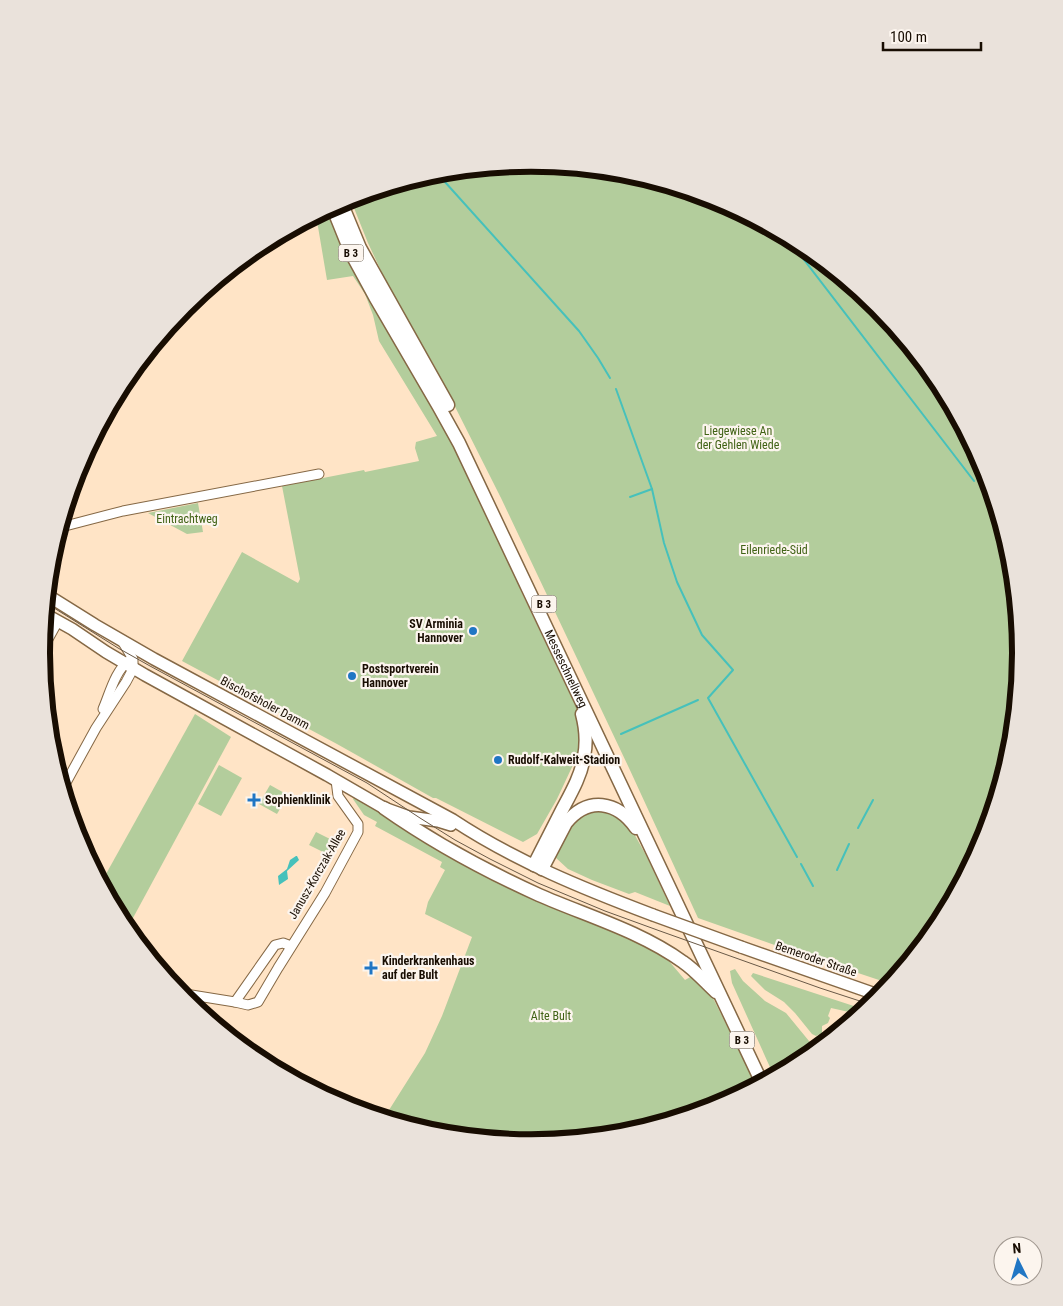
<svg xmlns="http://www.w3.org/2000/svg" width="1063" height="1306" viewBox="0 0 1063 1306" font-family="'Roboto Condensed',sans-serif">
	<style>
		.green { fill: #b3cd9c }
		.water { fill: #46c1bb }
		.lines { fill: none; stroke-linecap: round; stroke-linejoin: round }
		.stream { stroke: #46c1bb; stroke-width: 2 }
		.minor-casing { stroke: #856845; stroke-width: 11 }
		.major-casing { stroke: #856845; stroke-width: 14 }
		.highway-casing { stroke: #856845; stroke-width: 15 }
		.minor { stroke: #fff; stroke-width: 9 }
		.major { stroke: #fff; stroke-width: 11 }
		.highway { stroke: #fff; stroke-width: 12 }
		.tram { stroke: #695947; stroke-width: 1 }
		.major-bridge-casing { stroke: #856845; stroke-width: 14; stroke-linecap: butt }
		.major-bridge { stroke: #fff; stroke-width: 11 }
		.poi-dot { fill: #2076c4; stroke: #fcf5ee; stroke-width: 2 }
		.labels { text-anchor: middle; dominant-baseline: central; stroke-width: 4.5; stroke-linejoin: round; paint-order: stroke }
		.shield { fill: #fcf5ee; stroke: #5c5349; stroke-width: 1 }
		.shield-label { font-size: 11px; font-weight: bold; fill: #180d02 }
		.park-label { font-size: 12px; fill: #406215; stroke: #fcf5ee }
		.poi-label { font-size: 12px; font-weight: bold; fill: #180d02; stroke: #fcf5ee; text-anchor: start }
		.street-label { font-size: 12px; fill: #180d02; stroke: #fcf5ee }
		.rim { fill: none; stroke: #180d02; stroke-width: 6 }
	</style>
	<rect width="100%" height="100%" fill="#ffe4c6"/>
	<g class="green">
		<polygon points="532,163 627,172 719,200 804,246 878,307 939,381 985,466 1012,558 1022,653 1012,749 984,841 939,926 891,984 834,965 835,958 830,957 827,959 817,959 783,948 698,918 629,768 501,498 434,365 390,290 368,243 350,198 436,172"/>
		<polygon points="327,209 345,255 436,409 502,544 521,591 577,709 580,729 580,750 557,799 537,834 523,842 436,798 433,798 337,744 182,661 242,552 298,583 300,579 282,486 364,470 365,472 419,461 415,448 416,442 437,436 379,341 373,315 365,294 353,276 327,280 316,215"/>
		<polygon points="198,503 203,532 187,534 148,513"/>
		<polygon points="195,714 231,737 127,929 101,883"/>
		<polygon points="219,765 242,778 221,816 198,804"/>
		<polygon points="270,785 288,795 277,814 259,804"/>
		<polygon points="355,796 381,813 400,827 505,883 613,929 663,954 685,980 692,976 713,998 757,1086 719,1106 627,1134 531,1143 436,1134 384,1118 425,1053 442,1016 472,937 425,914 428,902 445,870 440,867 442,862 375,826 377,822 364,815 353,799"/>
		<polygon points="603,808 627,821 647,857 670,906 635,892 629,894 592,880 568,869 555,857 574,819 580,813"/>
		<polygon points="316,832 338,843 331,856 309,845"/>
		<polygon points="735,969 743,981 765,1001 786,1013 809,1041 818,1049 804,1061 774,1076 732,983 730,971"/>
		<polygon points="753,973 866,1010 862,1013 858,1012 858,1014 831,1008 828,1016 830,1018 828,1023 822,1026 822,1033 816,1036 812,1034 795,1013 784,1002 765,990 751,976"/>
	</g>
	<polygon class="water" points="296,856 297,856 299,860 287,871 288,879 279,885 278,876 287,869 290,860"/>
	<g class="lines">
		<g class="stream">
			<polyline points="436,172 579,331 598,358 610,378"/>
			<polyline points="785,235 974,481"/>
			<polyline points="616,389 652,489 664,543 677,582 702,635 733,670 708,698 797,857"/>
			<polyline points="630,497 652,489"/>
			<polyline points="989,500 998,512"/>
			<polyline points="1000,542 1006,535"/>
			<polyline points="621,734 698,700"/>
			<polyline points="858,828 873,800"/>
			<polyline points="801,864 813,886"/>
			<polyline points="837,870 849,844"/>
		</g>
		<defs>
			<g id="minor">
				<polyline points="62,521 69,525 123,511 319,474"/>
				<polyline points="42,650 58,621"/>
				<path d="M103 709C110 693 115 670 130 660"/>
				<polyline points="63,788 96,728 126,682 133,669 133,659 122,641"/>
				<polyline points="179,993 235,1002 248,1005 258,1002 278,968 325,893 358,832 358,824 338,796 336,780"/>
				<polyline points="235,1002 275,945 283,943 291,946"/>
			</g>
			<g id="major">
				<path d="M47 595 95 625 154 659 453 820C515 861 584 889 653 915"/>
				<polyline points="45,614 72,629 106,652 145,675 327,775 384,808 409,817 438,821 451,825"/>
				<polyline points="741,947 881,996"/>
			</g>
			<g id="highway">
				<polyline points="341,202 360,248 448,405"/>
				<path id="s1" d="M332 206 351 253 375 297 439 407 459 443 762 1083"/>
				<path d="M384 808C431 841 486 871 539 895 587 916 640 931 683 962 695 970 705 982 716 992"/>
				<path d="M534 865C543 847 553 828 562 810 571 793 581 776 584 757 587 742 586 729 582 714"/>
				<path d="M542 869 566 823C588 796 617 801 636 828"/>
			</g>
		</defs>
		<use href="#minor" class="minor-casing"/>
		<use href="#major" class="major-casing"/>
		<use href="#highway" class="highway-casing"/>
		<use href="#minor" class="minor"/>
		<use href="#major" class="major"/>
		<use href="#highway" class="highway"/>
		<polyline class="tram" points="46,603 118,648 150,666 367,783 420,818 455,840 490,859 538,883 605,911 660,931 820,988 872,1005"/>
		<defs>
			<polyline id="major-bridge" points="653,915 741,947"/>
		</defs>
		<use href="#major-bridge" class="major-bridge-casing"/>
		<use href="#major-bridge" class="major-bridge"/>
	</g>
	<g class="poi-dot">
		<circle cx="473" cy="631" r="5"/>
		<circle cx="352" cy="676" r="5"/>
		<circle cx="498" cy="760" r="5"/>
		<path d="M251.5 792.5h5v5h5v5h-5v5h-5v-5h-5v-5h5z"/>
		<path d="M368.5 960.5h5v5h5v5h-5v5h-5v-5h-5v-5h5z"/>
	</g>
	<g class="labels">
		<g class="shield">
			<rect x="338.5" y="244.5" width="25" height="17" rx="4"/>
			<rect x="531.5" y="595.5" width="25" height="17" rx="4"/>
			<rect x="729.5" y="1031.5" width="25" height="17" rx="4"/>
		</g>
		<g class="shield-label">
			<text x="351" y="253">B 3</text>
			<text x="544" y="604">B 3</text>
			<text x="742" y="1040">B 3</text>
		</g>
		<g class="park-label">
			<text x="738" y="431">Liegewiese An<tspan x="738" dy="14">der Gehlen Wiede</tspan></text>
			<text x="187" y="519">Eintrachtweg</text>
			<text x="774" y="550">Eilenriede-Süd</text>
			<text x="551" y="1016">Alte Bult</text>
		</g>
		<g class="poi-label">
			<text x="463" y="624" text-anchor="end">SV Arminia<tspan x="463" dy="14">Hannover</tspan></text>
			<text x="362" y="669">Postsportverein<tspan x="362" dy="14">Hannover</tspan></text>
			<text x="508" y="760">Rudolf-Kalweit-Stadion</text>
			<text x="265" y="800">Sophienklinik</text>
			<text x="382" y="961">Kinderkrankenhaus<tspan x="382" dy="14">auf der Bult</tspan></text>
		</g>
		<g class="street-label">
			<text stroke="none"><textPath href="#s1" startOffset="519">Messeschnellweg</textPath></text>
			<text transform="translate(265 703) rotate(28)">Bischofsholer Damm</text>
			<text transform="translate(317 874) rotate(-60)">Janusz-Korczak-Allee</text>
			<text transform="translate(816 959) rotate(19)">Bemeroder Straße</text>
		</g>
	</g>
	<path d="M0 0H1063V1306H0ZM50 653a481 481 0 1 1 962 0a481 481 0 1 1-962 0Z" fill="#eae2db" fill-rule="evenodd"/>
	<path class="rim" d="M50 653a481 481 0 1 1 962 0a481 481 0 1 1-962 0Z"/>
	<g transform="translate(1018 1261) rotate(355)"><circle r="24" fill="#fcf5ee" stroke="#a19890"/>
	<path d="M0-4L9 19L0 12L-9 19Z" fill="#2076c4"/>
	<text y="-8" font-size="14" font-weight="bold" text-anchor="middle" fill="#180d02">N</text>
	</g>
	<path d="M883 42v8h98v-8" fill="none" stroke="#180d02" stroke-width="2.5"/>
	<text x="890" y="42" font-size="15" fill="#180d02" stroke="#fcf5ee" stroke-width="4" paint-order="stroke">100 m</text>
</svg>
